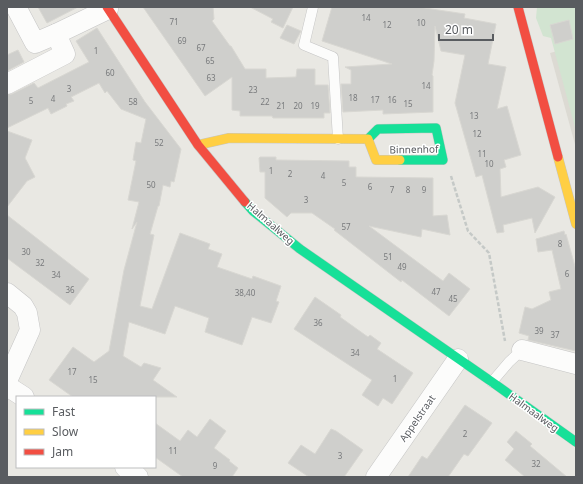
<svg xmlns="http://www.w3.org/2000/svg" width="583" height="484" viewBox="0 0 583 484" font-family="'Noto Sans',sans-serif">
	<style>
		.education { fill: #dcdad3 }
		.green { fill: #d2e4d1 }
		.building { fill: #cfcfcc; stroke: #d8d7d2 }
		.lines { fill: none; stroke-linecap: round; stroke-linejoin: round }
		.lane-casing { stroke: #c5c5c5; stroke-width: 11 }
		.street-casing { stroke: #c5c5c5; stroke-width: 21 }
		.fast-casing { stroke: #c5c5c3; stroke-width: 10 }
		.slow-casing { stroke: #c5c5c3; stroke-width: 10 }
		.jam-casing { stroke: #c5c5c3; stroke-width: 10 }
		.path { stroke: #c5c9c7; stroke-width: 2.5; stroke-dasharray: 4 2; stroke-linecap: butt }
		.lane { stroke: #fcfcfb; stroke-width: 10 }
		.street { stroke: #fcfcfb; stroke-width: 20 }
		.fast { stroke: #16e098; stroke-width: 9 }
		.slow { stroke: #ffcf43; stroke-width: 9 }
		.jam { stroke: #f24e42; stroke-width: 9 }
		.labels { text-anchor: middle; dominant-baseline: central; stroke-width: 3; stroke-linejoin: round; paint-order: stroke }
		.number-label { font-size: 8px; fill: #787a7c }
		.street-label { font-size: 10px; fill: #595c60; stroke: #fff }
	</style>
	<rect width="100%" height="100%" fill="#e9e8e3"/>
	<polygon class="education" points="576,46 576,148 550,53"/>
	<polygon class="green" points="537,7 576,7 576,131 551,38 543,36 536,18"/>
	<g class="building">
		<polygon points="38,7 78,7 47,23"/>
		<polygon points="143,7 213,7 214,19 212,21 230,46 231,46 245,69 266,69 266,78 296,77 297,69 315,69 315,85 328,85 330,113 324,113 324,118 273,118 272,116 240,116 240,111 232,110 232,77 205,96"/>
		<polygon points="250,7 293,7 283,28 271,22 273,19"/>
		<polygon points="332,7 418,7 465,14 464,18 496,24 488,64 506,67 497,109 507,106 521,155 504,160 506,167 500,169 501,197 538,187 555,197 535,233 532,218 503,225 504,232 497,233 482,175 476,177 455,103 465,55 441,51 435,26 434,61 432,75 433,76 433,112 383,114 383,110 343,112 341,84 351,84 351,70 345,67 392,64 322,41"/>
		<polygon points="569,20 573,39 555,44 550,25"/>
		<polygon points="287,25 301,31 294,44 280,38"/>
		<polygon points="97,28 145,102 181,149 174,182 171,181 170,187 163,185 159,206 158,206 150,234 154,235 140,306 152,309 180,233 210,244 208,249 222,254 217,267 252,279 253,276 281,286 276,301 279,302 271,323 252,317 242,345 205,332 209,318 175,306 165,334 129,322 123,356 141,367 144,363 161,368 153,380 177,397 73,397 49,380 73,347 94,362 109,351 124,270 137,222 132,229 139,202 128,200 136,161 133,160 136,142 141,143 146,119 121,109 107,91 105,93 99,83 71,97 74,101 66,104 67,106 51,114 48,108 7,128 7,95 12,94 34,83 38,88 89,62 76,41"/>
		<polygon points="18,50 24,62 7,71 7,55"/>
		<polygon points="7,131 32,140 25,158 35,177 27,181 7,207"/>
		<polygon points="260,157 276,157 276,160 349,161 349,167 356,167 356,177 433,178 433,216 447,215 450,235 422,229 421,237 369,226 443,281 449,273 470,289 449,316 402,280 401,282 334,230 335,229 312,213 291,213 287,217 265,198 265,172 260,172 259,158"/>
		<polygon points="7,215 89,279 70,305 7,258"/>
		<polygon points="564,231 565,235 566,234 576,270 576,351 528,340 529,336 519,333 525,307 532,309 551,300 549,292 561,289 552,250 538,252 536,239"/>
		<polygon points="315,297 341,315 340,317 368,337 370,335 381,343 377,349 413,373 392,404 383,398 378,406 362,395 372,380 294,329"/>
		<polygon points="465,405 492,423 468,456 464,454 448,477 408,477 422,456 427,459"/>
		<polygon points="210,419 226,431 214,448 230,460 229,461 238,468 232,477 183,477 155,457 155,423 180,441 188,430 197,437"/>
		<polygon points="331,429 336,431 363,450 344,477 309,477 288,463 301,445 315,454"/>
		<polygon points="516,431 532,444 530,446 567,477 525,477 505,460 514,449 507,442"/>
	</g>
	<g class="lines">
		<defs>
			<g id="lane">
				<polyline points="313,7 304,45 333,57 338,139"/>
				<polyline points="492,382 509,362 522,350"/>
			</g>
			<g id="street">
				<polyline points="16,7 35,43 56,34"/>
				<polyline points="7,84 65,54 56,34 108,9"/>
				<polyline points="7,293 23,306 27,313 30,330 7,381"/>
				<polyline points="522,350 576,364"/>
				<polyline points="7,386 24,397"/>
				<polyline points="125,467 138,477"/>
				<polyline points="376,477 458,359"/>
			</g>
			<g id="fast">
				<polyline points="368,139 378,129 436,128 443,160 400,160"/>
				<polyline points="245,202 253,211 300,249 492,382 576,442"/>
			</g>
			<g id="slow">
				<polyline points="198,145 229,138 368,139 376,160 400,160"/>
				<polyline points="558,157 576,224"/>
			</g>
			<g id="jam">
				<polyline points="107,7 198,145 245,202"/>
				<polyline points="518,7 558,157"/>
			</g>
		</defs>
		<use href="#lane" class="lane-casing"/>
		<use href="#street" class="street-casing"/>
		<use href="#fast" class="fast-casing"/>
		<use href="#slow" class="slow-casing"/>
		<use href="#jam" class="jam-casing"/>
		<polyline class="path" points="451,176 468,231 489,253 505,341"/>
		<use href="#lane" class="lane"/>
		<use href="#street" class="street"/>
		<use href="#fast" class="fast"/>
		<use href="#slow" class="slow"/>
		<use href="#jam" class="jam"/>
	</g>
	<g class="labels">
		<g class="number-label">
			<text x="366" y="17">14</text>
			<text x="174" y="21">71</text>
			<text x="421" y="22">10</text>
			<text x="387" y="24">12</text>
			<text x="182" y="40">69</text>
			<text x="201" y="47">67</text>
			<text x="96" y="50">1</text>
			<text x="210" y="60">65</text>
			<text x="110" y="72">60</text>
			<text x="211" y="77">63</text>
			<text x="426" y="85">14</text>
			<text x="69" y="88">3</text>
			<text x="253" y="89">23</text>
			<text x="353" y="97">18</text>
			<text x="53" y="98">4</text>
			<text x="375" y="99">17</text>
			<text x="392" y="99">16</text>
			<text x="31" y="100">5</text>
			<text x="133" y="101">58</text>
			<text x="265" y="101">22</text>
			<text x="408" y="103">15</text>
			<text x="281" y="105">21</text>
			<text x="298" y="105">20</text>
			<text x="315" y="105">19</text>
			<text x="474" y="115">13</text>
			<text x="477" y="133">12</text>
			<text x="159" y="142">52</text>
			<text x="482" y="153">11</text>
			<text x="489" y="163">10</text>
			<text x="271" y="170">1</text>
			<text x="290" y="173">2</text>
			<text x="323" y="175">4</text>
			<text x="344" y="182">5</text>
			<text x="151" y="184">50</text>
			<text x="370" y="186">6</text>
			<text x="392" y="189">7</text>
			<text x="408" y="189">8</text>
			<text x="424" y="189">9</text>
			<text x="306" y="199">3</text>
			<text x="346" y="226">57</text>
			<text x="560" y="243">8</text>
			<text x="26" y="251">30</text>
			<text x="388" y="256">51</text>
			<text x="40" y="262">32</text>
			<text x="402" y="266">49</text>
			<text x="567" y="273">6</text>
			<text x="56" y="274">34</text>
			<text x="70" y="289">36</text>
			<text x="436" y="291">47</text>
			<text x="245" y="292">38,40</text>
			<text x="453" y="298">45</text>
			<text x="318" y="322">36</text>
			<text x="539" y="330">39</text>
			<text x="555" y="334">37</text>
			<text x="355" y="352">34</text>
			<text x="72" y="371">17</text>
			<text x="395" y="378">1</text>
			<text x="93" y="379">15</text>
			<text x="465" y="433">2</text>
			<text x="173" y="450">11</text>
			<text x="340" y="455">3</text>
			<text x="536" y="463">32</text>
			<text x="215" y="465">9</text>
		</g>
		<g class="street-label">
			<text transform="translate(414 149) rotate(-1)">Binnenhof</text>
			<text transform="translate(271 223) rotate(41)">Halmaalweg</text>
			<text transform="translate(534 412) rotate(36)">Halmaalweg</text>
			<text transform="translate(417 418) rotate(-55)">Appelstraat</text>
		</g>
	</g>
	<rect width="583" height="484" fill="none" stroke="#595c60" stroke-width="16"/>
	<rect x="16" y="396" width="140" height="72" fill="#ffffff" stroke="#bdbebf"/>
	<rect x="24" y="409" width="20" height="6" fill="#16e098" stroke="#bdbebf"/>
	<text x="52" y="416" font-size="12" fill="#595c60">Fast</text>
	<rect x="24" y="429" width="20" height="6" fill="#ffcf43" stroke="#bdbebf"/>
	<text x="52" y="436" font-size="12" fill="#595c60">Slow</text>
	<rect x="24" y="449" width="20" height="6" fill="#f24e42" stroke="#bdbebf"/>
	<text x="52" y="456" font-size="12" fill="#595c60">Jam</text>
	<path d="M439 34v6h54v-6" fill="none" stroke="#595c60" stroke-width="2"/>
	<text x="445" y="34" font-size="12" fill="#595c60" stroke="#ffffff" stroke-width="3" paint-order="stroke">20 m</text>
</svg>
